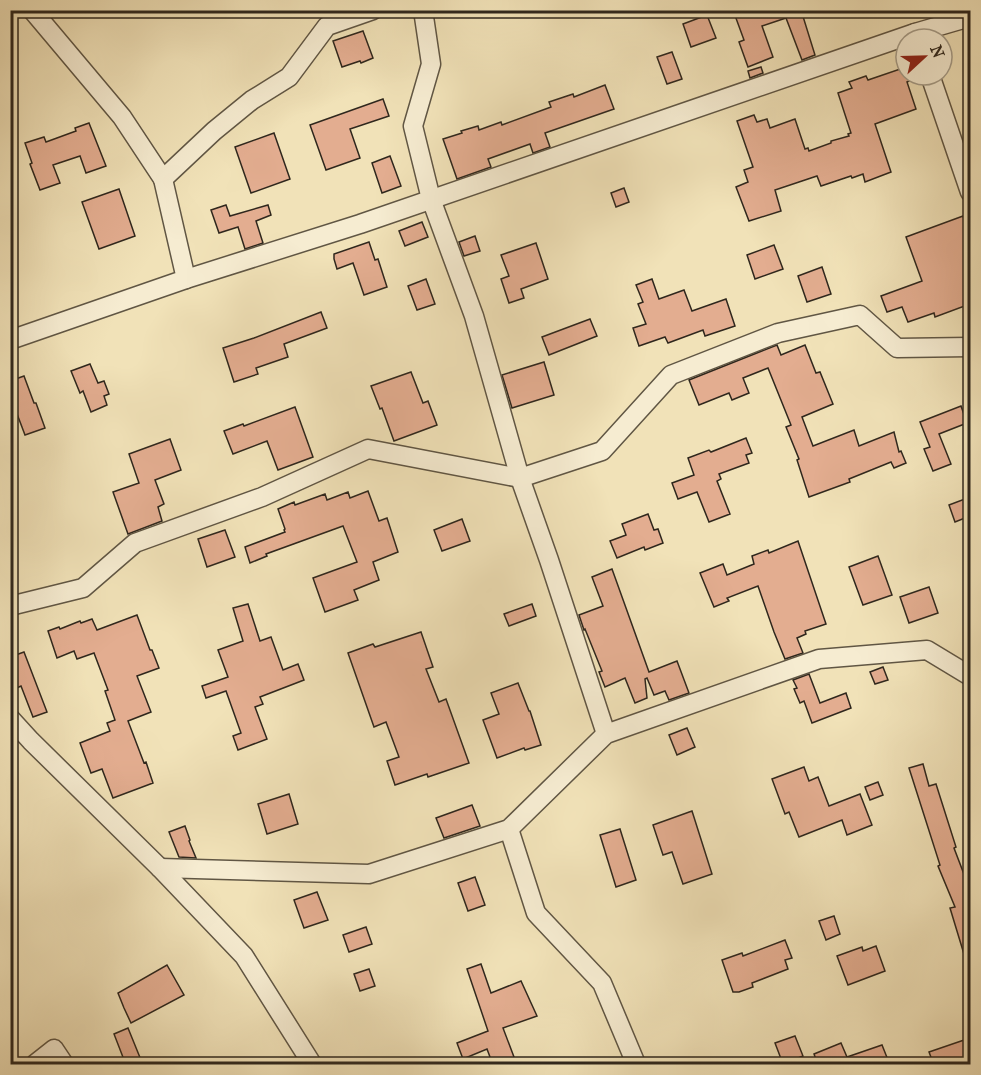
<svg xmlns="http://www.w3.org/2000/svg" width="981" height="1075" viewBox="0 0 981 1075" font-family="'IM FELL French Canon',serif">
	<style>
		.building { fill: #e3ad90; stroke: #2f271d; stroke-width: 1.5 }
		.lines { fill: none; stroke-linecap: round; stroke-linejoin: round }
		.minor-casing { stroke: #605644; stroke-width: 21 }
		.minor { stroke: #f6ecd1; stroke-width: 18 }
	</style>
	<rect width="100%" height="100%" fill="#f1e2b8"/>
	<filter id="stains"><feTurbulence type="fractalNoise" baseFrequency=".00333" numOctaves="4"/><feColorMatrix values="0 0 0 0 .2 0 0 0 0 .09 0 0 0 0 .02 0 0 0 .5 -.17"/></filter>
	<radialGradient id="worn" r=".72"><stop offset=".6" stop-color="#630" stop-opacity="0"/><stop offset="1" stop-color="#630" stop-opacity=".3"/></radialGradient>
	<g class="building">
		<polygon points="733,10 801,10 815,55 802,60 786,18 762,26 773,57 748,67 739,42 744,40"/>
		<polygon points="707,15 716,38 691,47 683,24"/>
		<polygon points="363,31 373,58 361,63 360,61 342,67 333,41"/>
		<polygon points="672,52 682,79 667,84 657,57"/>
		<polygon points="761,67 763,73 750,78 748,71"/>
		<polygon points="906,67 906,75 910,75 911,80 907,82 916,109 875,124 891,172 865,182 863,174 852,178 851,176 821,186 817,176 775,190 781,211 749,221 736,187 748,182 744,170 753,167 737,121 754,115 757,122 767,119 770,128 795,119 805,149 808,148 809,151 831,143 831,141 849,136 848,134 851,133 838,93 852,88 849,82 866,76 868,80"/>
		<polygon points="605,85 614,109 545,133 550,147 533,153 530,144 488,159 491,167 457,179 443,139 462,133 461,131 478,126 479,130 501,122 502,125 551,107 549,102 573,94 574,97"/>
		<polygon points="383,99 389,116 350,129 360,158 326,170 310,125"/>
		<polygon points="89,123 106,166 86,173 80,156 53,165 60,183 40,190 30,164 32,163 25,143 44,137 46,142 76,131 75,128"/>
		<polygon points="274,133 290,179 251,193 235,147"/>
		<polygon points="390,156 401,186 382,193 372,163"/>
		<polygon points="624,188 629,202 616,207 611,193"/>
		<polygon points="119,189 135,236 99,249 82,202"/>
		<polygon points="226,205 230,216 268,205 271,215 256,221 263,243 245,249 238,227 219,233 211,210"/>
		<polygon points="963,216 970,235 970,304 935,317 934,313 908,322 902,307 887,312 881,296 922,281 906,237"/>
		<polygon points="422,222 428,237 405,246 399,231"/>
		<polygon points="475,236 480,251 464,256 459,242"/>
		<polygon points="369,242 375,260 378,259 387,287 364,295 353,263 337,269 334,259 334,254"/>
		<polygon points="536,243 548,279 521,289 524,298 509,303 501,279 509,276 501,255"/>
		<polygon points="774,245 783,269 755,279 747,255"/>
		<polygon points="822,267 831,294 807,302 798,276"/>
		<polygon points="426,279 435,304 417,310 408,286"/>
		<polygon points="652,279 659,299 684,290 692,311 726,299 735,326 705,336 703,330 668,343 665,337 639,346 633,328 646,324 638,304 643,302 636,285"/>
		<polygon points="321,312 327,328 284,344 288,357 256,368 258,374 234,382 223,348 254,338"/>
		<polygon points="590,319 597,336 549,355 542,337"/>
		<polygon points="777,345 781,355 805,345 816,373 820,372 833,404 802,417 813,446 854,430 859,446 894,432 899,452 901,451 906,463 894,468 891,462 849,479 850,482 809,497 797,460 799,459 786,427 791,425 768,368 743,378 749,393 732,400 729,393 699,405 689,380"/>
		<polygon points="544,362 554,395 512,408 502,375"/>
		<polygon points="90,364 98,383 104,381 109,394 104,396 107,405 91,412 83,391 80,393 71,371"/>
		<polygon points="411,372 423,403 428,401 437,425 394,441 382,408 380,409 371,386"/>
		<polygon points="24,376 34,403 36,403 45,428 25,435 14,406 10,407 10,381"/>
		<polygon points="961,406 967,423 939,434 951,464 933,471 924,449 930,447 920,422"/>
		<polygon points="295,407 313,457 278,470 267,441 233,454 224,431 243,424 244,426"/>
		<polygon points="746,438 752,453 746,455 749,463 719,474 721,479 717,481 730,514 709,522 697,492 678,499 672,483 694,475 688,458 709,450 711,452"/>
		<polygon points="170,439 181,470 155,480 164,504 158,507 162,521 128,534 113,492 139,483 129,454"/>
		<polygon points="368,491 379,521 387,518 398,552 373,562 379,580 354,590 358,600 325,612 313,578 357,562 343,526 266,554 267,556 250,563 245,547 285,532 284,530 285,529 278,509 294,502 295,505 325,494 327,500 348,492 350,498"/>
		<polygon points="970,497 970,516 955,522 949,505"/>
		<polygon points="648,514 654,530 658,529 663,543 645,550 644,547 617,558 610,541 626,535 622,524"/>
		<polygon points="462,519 470,541 442,551 434,530"/>
		<polygon points="225,530 235,557 207,567 198,539"/>
		<polygon points="798,541 826,624 805,631 806,634 797,638 803,653 785,659 774,632 758,586 727,598 729,601 714,607 700,573 723,564 727,575 754,564 752,556 768,550 769,553"/>
		<polygon points="878,556 892,595 863,605 849,567"/>
		<polygon points="612,569 649,672 677,661 689,693 669,700 665,691 654,695 647,678 645,679 647,698 635,703 625,678 605,687 599,672 602,671 585,629 584,630 579,615 603,606 592,577"/>
		<polygon points="929,587 938,613 909,623 900,597"/>
		<polygon points="248,604 260,641 271,637 283,670 298,664 304,680 260,697 263,704 255,707 267,739 238,750 233,736 241,733 226,691 206,698 202,686 228,677 218,650 243,641 233,608"/>
		<polygon points="532,604 536,616 509,626 504,614"/>
		<polygon points="137,615 150,650 152,650 159,668 137,676 151,712 128,721 144,763 146,762 153,783 113,798 102,769 91,773 80,743 110,731 107,723 115,720 105,691 108,690 94,653 77,659 74,651 57,658 48,631 59,627 60,629 80,621 81,623 92,619 97,630"/>
		<polygon points="421,632 433,667 426,669 439,702 446,699 469,763 428,777 427,774 395,785 387,761 399,757 386,722 374,727 348,653 373,644 375,647"/>
		<polygon points="24,652 47,712 33,717 21,686 10,691 10,657"/>
		<polygon points="883,667 888,680 875,684 870,672"/>
		<polygon points="809,674 820,703 846,693 851,708 812,723 804,701 800,703 794,689 797,688 793,680"/>
		<polygon points="518,683 529,711 530,711 541,745 525,750 524,748 497,758 483,720 499,714 491,693"/>
		<polygon points="687,728 695,747 677,755 669,735"/>
		<polygon points="923,764 929,786 936,784 956,847 954,848 970,890 970,964 967,964 950,908 955,907 938,866 940,865 909,768"/>
		<polygon points="804,767 809,781 818,777 829,806 860,794 872,825 847,835 842,820 799,837 789,812 785,814 772,779"/>
		<polygon points="878,782 883,795 870,800 865,787"/>
		<polygon points="289,794 298,824 267,834 258,804"/>
		<polygon points="472,805 480,826 444,838 436,818"/>
		<polygon points="692,811 712,874 683,884 672,852 663,855 653,825"/>
		<polygon points="185,826 190,840 189,841 196,858 179,857 169,832"/>
		<polygon points="620,829 636,880 616,887 600,835"/>
		<polygon points="475,877 485,905 468,911 458,883"/>
		<polygon points="317,892 328,920 304,928 294,900"/>
		<polygon points="834,916 840,934 826,940 819,921"/>
		<polygon points="366,927 372,944 349,952 343,935"/>
		<polygon points="785,940 792,958 785,960 788,969 752,983 753,987 739,992 733,992 722,960 742,953 743,956"/>
		<polygon points="876,946 885,971 848,985 837,956 862,947 863,951"/>
		<polygon points="481,964 491,993 521,981 537,1016 503,1028 517,1065 493,1065 487,1049 463,1059 457,1043 488,1031 467,969"/>
		<polygon points="167,965 184,995 131,1023 124,1008 118,993"/>
		<polygon points="369,969 375,986 360,991 354,974"/>
		<polygon points="128,1028 143,1065 126,1065 114,1034"/>
		<polygon points="795,1036 803,1056 783,1064 775,1043"/>
		<polygon points="967,1039 970,1049 970,1058 951,1065 934,1065 929,1052"/>
		<polygon points="841,1043 847,1057 882,1045 888,1060 875,1065 818,1065 814,1054"/>
	</g>
	<g class="lines">
		<defs>
			<g id="minor">
				<polyline points="32,10 122,117 163,179"/>
				<polyline points="423,10 431,64 413,126 431,199 474,316 520,478 549,560 606,734"/>
				<polyline points="915,33 970,17"/>
				<polyline points="930,75 970,192"/>
				<polyline points="186,279 360,224 915,33 917,39"/>
				<polyline points="10,340 186,279 163,179 214,131 252,100 289,77 327,26 373,10"/>
				<polyline points="10,606 83,588 135,543 262,497 368,449 520,478 602,451 671,375 778,333 860,315 897,348 970,347"/>
				<polyline points="10,718 31,741 160,868 244,956 312,1064"/>
				<polyline points="509,829 536,913 602,983 636,1064"/>
				<polyline points="160,868 369,874 509,829 606,734 819,659 927,650 970,676"/>
				<polyline points="35,1064 54,1049 64,1064"/>
			</g>
		</defs>
		<use href="#minor" class="minor-casing"/>
		<use href="#minor" class="minor"/>
	</g>
	<rect width="981" height="1075" fill="none" stroke="#f1e2b8" stroke-width="36"/>
	<rect x="12" y="12" width="957" height="1051" fill="none" stroke="#2f271d" stroke-width="3"/>
	<rect x="18" y="18" width="945" height="1039" fill="none" stroke="#2f271d" stroke-width="1.5"/>
	<g transform="translate(924 57) rotate(68)"><circle r="28" fill="#f6ecd1" stroke="#a69d89" stroke-width="1.5"/>
	<path d="M0-4.5L10 22L0 15L-10 22Z" fill="#8f2418"/>
	<text y="-9" font-size="16" font-weight="bold" text-anchor="middle" fill="#2f271d">N</text>
	</g>
	<rect width="100%" height="100%" filter="url(#stains)"/>
	<rect width="100%" height="100%" fill="url(#worn)"/>
</svg>
